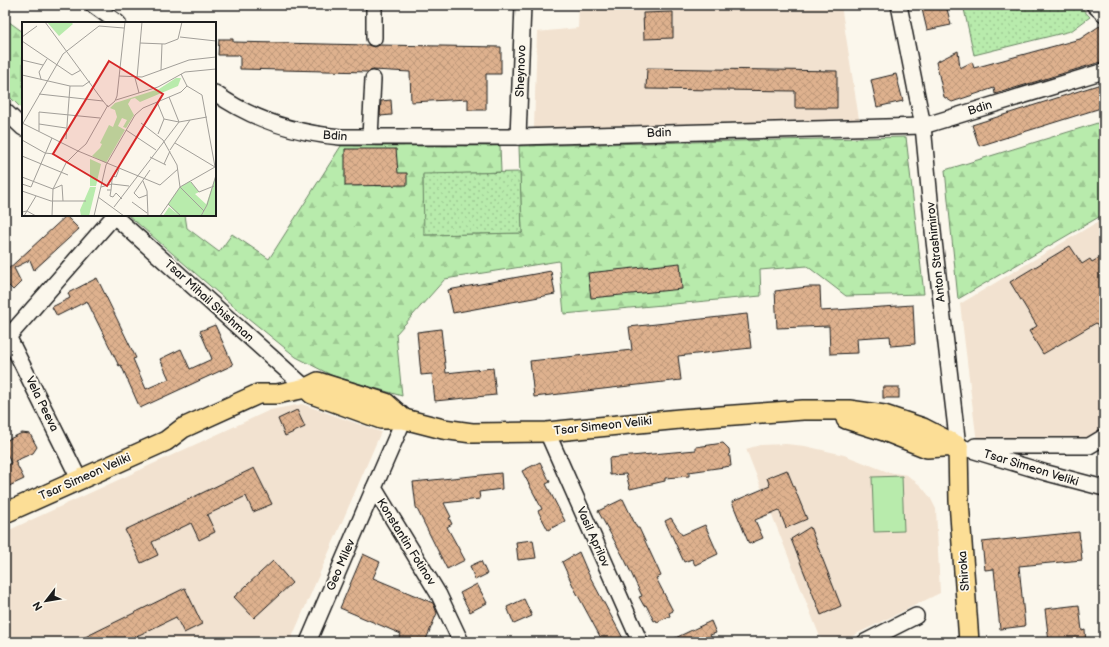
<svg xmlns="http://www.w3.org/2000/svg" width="1109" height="647" viewBox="0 0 1109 647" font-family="'Balsamiq Sans',sans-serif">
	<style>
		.built { fill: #f2e2d0 }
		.forest { fill: url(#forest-firs); stroke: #6a8464 }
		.park { fill: url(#park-dots); stroke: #6a8464 }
		.pitch { fill: #b8ebac; stroke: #6a8464 }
		.building { fill: url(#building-cross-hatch); stroke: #1c1c1c }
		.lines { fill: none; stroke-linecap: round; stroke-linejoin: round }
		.minor-casing { stroke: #1c1c1c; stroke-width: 18 }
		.major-casing { stroke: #1c1c1c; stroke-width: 22 }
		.minor { stroke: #fbf7ec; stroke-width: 15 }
		.major { stroke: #fcde96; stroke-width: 19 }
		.labels { text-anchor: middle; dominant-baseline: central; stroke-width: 3.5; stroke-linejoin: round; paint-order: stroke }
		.street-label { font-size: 12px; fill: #1c1c1c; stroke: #fbf7ec }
		.inset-road { fill: none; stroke: #a29f99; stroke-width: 1 }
		.view { fill: #d62828; fill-opacity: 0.15; stroke: #d62828; stroke-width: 2 }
		.inset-edge { fill: none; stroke: #1c1c1c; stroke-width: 2 }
	</style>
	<defs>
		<pattern id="forest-firs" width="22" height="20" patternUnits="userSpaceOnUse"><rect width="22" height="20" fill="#b8ebac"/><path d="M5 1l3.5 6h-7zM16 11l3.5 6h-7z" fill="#9ec993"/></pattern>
		<pattern id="park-dots" width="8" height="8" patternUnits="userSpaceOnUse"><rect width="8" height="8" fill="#b8ebac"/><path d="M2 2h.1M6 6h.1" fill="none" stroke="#9ec993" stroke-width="1.8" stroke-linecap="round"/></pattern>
		<pattern id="building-cross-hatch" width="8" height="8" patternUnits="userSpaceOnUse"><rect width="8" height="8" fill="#deb18e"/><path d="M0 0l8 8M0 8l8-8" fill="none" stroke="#be987a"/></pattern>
	</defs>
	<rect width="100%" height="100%" fill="#fbf7ec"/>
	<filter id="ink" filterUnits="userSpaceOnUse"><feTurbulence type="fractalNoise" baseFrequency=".025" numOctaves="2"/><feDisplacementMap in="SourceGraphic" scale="8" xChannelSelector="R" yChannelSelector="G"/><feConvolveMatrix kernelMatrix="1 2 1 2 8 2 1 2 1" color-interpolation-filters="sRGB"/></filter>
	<g filter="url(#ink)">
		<g class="built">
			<polygon points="579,5 841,5 859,119 534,128 537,32 578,28"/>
			<polygon points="1104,218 1104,438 977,443 960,304"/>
			<polygon points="302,404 381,432 290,642 5,642 5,532 270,410"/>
			<polygon points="786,444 805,446 844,455 888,472 907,475 921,486 930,497 936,509 940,593 840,642 822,642 746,449 760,445"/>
		</g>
		<g class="forest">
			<polygon points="5,19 23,32 23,110 5,92"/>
			<polygon points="1104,121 1104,214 958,299 945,170"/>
			<polygon points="906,137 924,294 846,296 807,266 760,270 761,296 564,314 559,261 445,279 396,334 402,396 333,376 296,357 232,305 128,215 185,215 187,228 219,252 232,234 269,259 341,146 500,146 501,172 423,175 425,235 522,233 519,146"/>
		</g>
		<g class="park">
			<polygon points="995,5 1079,5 1090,17 1071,31 974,55 964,9"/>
			<polygon points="520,172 522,233 424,235 423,174"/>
		</g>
		<polygon class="pitch" points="902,476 904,531 874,532 872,477"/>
		<g class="building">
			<polygon points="921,5 946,5 951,25 927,30"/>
			<polygon points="673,12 673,38 644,39 643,13"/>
			<polygon points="1104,23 1104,61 995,94 994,88 952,102 944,97 936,62 958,51 960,68 972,62 974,68 1080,39"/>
			<polygon points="219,39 233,39 233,42 368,45 374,47 380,45 501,47 501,74 486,74 486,110 468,110 468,99 411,102 410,72 373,70 368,72 240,69 240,55 218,55"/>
			<polygon points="647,68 837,71 837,108 795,108 795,91 646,89"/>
			<polygon points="896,74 903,101 877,107 871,80"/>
			<polygon points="1104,83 1104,107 979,146 972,125"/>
			<polygon points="391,100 392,115 380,116 381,101"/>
			<polygon points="345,149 396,149 398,173 407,173 407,185 345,186"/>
			<polygon points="66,216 79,229 34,270 30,260 14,268 21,282 13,290 5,282 5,272"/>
			<polygon points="1070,246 1082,264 1090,259 1092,262 1104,255 1104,335 1096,323 1043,354 1029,331 1037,326 1010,282"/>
			<polygon points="680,263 682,289 591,298 588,273"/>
			<polygon points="551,271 555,294 453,313 448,290"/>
			<polygon points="97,278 136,358 133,359 146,389 169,379 160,359 181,349 190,369 212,359 200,331 215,325 233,365 140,408 121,365 119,366 87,301 57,316 52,307 70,298 68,293"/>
			<polygon points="808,287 820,287 821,311 913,305 915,344 891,346 890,336 857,338 858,353 830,354 829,326 777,328 775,291"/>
			<polygon points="747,314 751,348 678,356 681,380 534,397 530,361 632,350 629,327"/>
			<polygon points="441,329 446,373 493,368 496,395 435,401 432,374 421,375 417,332"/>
			<rect x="883" y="387" width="16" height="11"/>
			<polygon points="297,410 305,427 285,436 278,419"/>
			<polygon points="22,433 30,434 37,447 33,453 15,461 24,479 5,488 5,466 11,463 5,450 5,441"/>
			<polygon points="723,443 729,449 731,466 689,472 689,476 665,478 665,481 630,489 626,474 610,475 609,458 696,450 696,447"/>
			<polygon points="540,462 550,482 546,484 565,521 548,530 538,511 542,509 522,471"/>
			<polygon points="254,468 272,504 253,512 246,496 207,515 215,532 199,540 191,523 152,542 158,555 141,563 125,530"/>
			<polygon points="787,470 807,519 786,528 779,510 755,520 763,538 749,544 732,502 770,486 767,478"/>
			<polygon points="501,473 502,489 479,492 480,499 444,503 451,517 449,518 452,524 447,527 465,560 447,569 416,507 413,482"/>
			<polygon points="623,499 637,528 639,528 658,569 661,576 656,578 673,611 669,613 670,616 657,622 656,620 654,621 646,605 644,606 639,597 642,596 625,560 598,511"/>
			<polygon points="671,518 682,535 705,525 718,554 695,565 692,559 684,562 665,521"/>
			<polygon points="810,527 841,606 821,615 791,539"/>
			<polygon points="1079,532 1082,560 1019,566 1025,626 1000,629 994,569 985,570 982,542"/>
			<polygon points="533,540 536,558 518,560 516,542"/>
			<polygon points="579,552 588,573 625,642 603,642 575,590 562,562"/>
			<polygon points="363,554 380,562 373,578 433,603 437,613 425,642 397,642 401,634 340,608"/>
			<polygon points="273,561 292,583 254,618 234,597"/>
			<polygon points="481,561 487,574 475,580 470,566"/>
			<polygon points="477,584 487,603 470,612 460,593"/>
			<polygon points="185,588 202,624 184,633 176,617 137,636 140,642 75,642"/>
			<polygon points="524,599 532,616 514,624 507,607"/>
			<polygon points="1079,605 1082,631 1085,630 1086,642 1049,642 1045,609"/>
			<polygon points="711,621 716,633 710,635 714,642 667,642"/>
		</g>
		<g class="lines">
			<defs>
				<g id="minor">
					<polyline points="93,5 118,23"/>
					<polyline points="899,5 923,126 934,241 958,446"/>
					<polyline points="1094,5 1104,14"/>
					<polyline points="374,38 374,5"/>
					<path d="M215 93C251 119 296 133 340 137H518L923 126 1104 71"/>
					<polyline points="5,111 23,128"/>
					<polyline points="370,137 373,79"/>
					<polyline points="518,137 523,5"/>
					<polyline points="113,215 306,388"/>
					<polyline points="5,330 79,479"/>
					<polyline points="9,336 114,216"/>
					<polyline points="404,419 374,488 439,595 461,642"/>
					<polyline points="547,432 640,642"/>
					<polyline points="958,446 1047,473 1104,488"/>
					<polyline points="975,446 1089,446 1104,437"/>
					<polyline points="308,642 374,488"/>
					<polyline points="865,642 916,616"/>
				</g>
				<g id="major">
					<polyline points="306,388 312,394 381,419 404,419 443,429 472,433 547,432 680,419 803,410 849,410 884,415 923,428 958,446"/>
					<polyline points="846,419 884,431 927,448 958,446"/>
					<polyline points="958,446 959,501 969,642"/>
					<polyline points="5,513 166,441 183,428 258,394 277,394 306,388 318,382 386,403 404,419"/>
				</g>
			</defs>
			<use href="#minor" class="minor-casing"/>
			<use href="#major" class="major-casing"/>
			<use href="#minor" class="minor"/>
			<use href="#major" class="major"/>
		</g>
	</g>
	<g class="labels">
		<g class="street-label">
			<text transform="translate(521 71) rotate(-88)">Sheynovo</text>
			<text transform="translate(980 108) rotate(-17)">Bdin</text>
			<text transform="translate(659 133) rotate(-2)">Bdin</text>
			<text transform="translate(335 136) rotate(4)">Bdin</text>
			<text transform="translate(936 252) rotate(-96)">Anton Strashimirov</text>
			<text transform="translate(209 301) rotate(42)">Tsar Mihail Shishman</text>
			<text transform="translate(42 404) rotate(64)">Vela Peeva</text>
			<text transform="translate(603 426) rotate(-6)">Tsar Simeon Veliki</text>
			<text transform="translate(1031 468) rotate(17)">Tsar Simeon Veliki</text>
			<text transform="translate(85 477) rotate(-24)">Tsar Simeon Veliki</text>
			<text transform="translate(593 537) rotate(66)">Vasil Aprilov</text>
			<text transform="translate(406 542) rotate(58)">Konstantin Fotinov</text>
			<text transform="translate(341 565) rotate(-67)">Geo Milev</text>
			<text transform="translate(964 571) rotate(-94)">Shiroka</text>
		</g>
	</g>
	<g transform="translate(22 22)">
		<rect width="194" height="194" fill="#fbf7ec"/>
		<path d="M168 159 177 170 173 172 185 183 179 194H141L147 185 155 192 146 182 158 165Z" fill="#b8ebac"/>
		<path d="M25 0H49L51 2 37 14ZM154 56H159L156 64 118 80 113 76 109 77 106 82 112 93 104 106 101 105 105 98 100 96 96 104 103 108 84 141 70 134 78 126 80 122 78 121 87 103 91 105 95 95 93 88 88 86 93 81 137 67ZM68 137 79 142 74 164H68ZM68 165H74L67 194H59L58 188Z" fill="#b8ebac"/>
		<path d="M194 153V194H179L182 189Z" fill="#b8ebac"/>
		<path class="inset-road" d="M23 0 81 79M0 15 15 4M158 15 194 19M0 19 50 53 59 48M118 21 143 22 156 17 160 0M0 38 21 43M139 48 140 22M159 52 165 64 180 73 193 145M0 53 48 64H61L68 59M97 54 120 55 167 38 194 35M113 56 117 71M115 56 120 0M19 57 17 50 25 37M17 72 81 79 86 85M147 75 157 100M94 78 136 65 163 50 194 47M135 80 142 97 136 112M86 85 93 79 95 74 103 0M142 97 157 100 185 95M0 101 56 129M119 101 141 118 155 143 158 165 182 189M17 102 44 106M0 103 41 32 77 4 102 6M104 108 134 128M17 109V90L78 96M44 117 48 64M0 118 23 131 32 132M153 121 193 145M148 128 168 98M56 129 64 122 86 83M0 134 46 153M128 135 144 143M142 142 148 129M0 155 31 167 40 163 41 179M121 159 125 169 126 194M169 160 177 170 192 164M0 162 9 165 30 116M79 165 90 162 107 164M85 168H89L90 158 91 154 94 155 97 147M89 168 88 174 91 175 94 171 100 177M0 169 29 179H64M125 173 117 176 112 171 128 148M76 175 102 194M110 180 125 191M146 182 159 194M92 185 157 100M0 190 5 189 14 194M2 194 14 174M30 194 31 167 44 141 56 129 138 163 156 147M72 194 84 143 113 93 121 86 159 70 165 64M138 194 158 165 193 145M179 194 185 183 194 153"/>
		<path class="view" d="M87 39 141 72 85 164 31 132Z"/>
		<rect width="194" height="194" class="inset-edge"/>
	</g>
	<rect width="1109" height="647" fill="none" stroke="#fbf7ec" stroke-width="20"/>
	<rect x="10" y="10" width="1089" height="627" fill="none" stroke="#1c1c1c" stroke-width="1.5" filter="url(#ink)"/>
	<g transform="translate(46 601) rotate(239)" stroke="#fbf7ec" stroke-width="3" paint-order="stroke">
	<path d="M0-3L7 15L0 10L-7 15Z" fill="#1c1c1c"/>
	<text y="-6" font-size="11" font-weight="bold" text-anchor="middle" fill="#1c1c1c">N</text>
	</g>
</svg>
